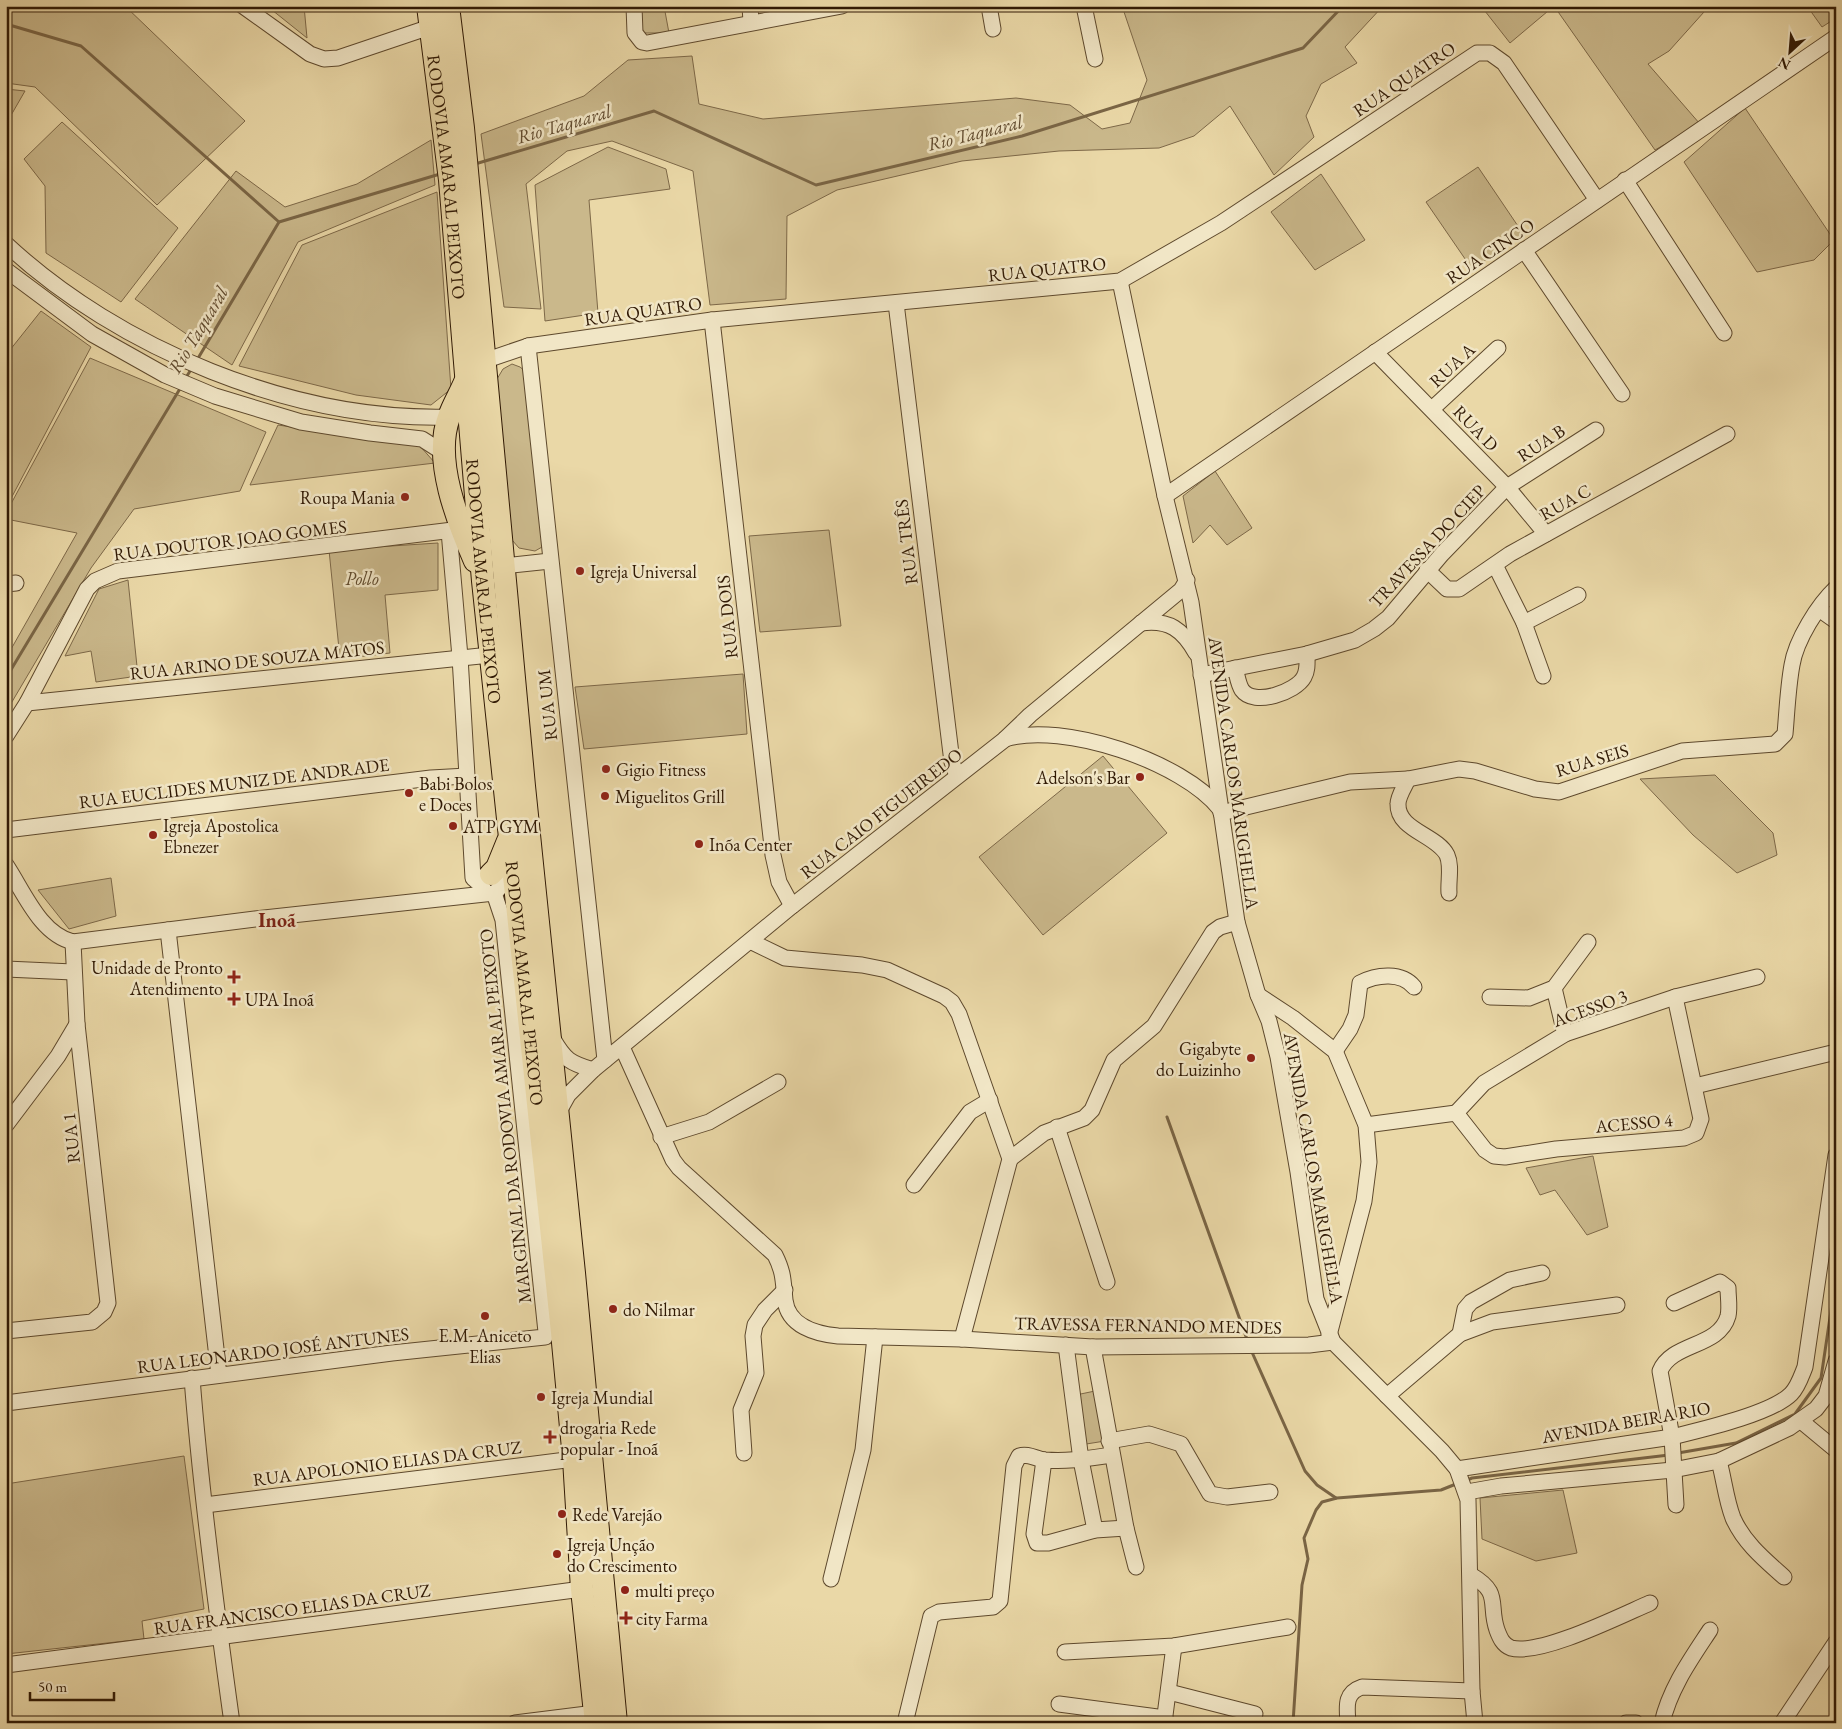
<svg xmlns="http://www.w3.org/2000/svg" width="1842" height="1729" viewBox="0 0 1842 1729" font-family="'EB Garamond',serif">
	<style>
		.green { fill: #cab88b; stroke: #7d6848 }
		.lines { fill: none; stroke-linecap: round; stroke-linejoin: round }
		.stream { stroke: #7a6545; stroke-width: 3 }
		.minor-casing { stroke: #5e492d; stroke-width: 17 }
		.highway-casing { stroke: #301904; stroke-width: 24 }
		.minor { stroke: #f1e6c6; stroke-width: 15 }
		.highway { stroke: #ead8a7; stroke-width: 22 }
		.poi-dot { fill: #8f2418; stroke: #f1e6c6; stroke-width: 2 }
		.labels { text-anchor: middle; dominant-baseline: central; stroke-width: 5; stroke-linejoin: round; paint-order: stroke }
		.street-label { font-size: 18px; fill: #301904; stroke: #f1e6c6 }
		.poi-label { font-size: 18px; fill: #301904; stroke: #f1e6c6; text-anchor: start }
		.park-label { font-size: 18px; font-style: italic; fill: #5e492c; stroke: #f1e6c6 }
		.water-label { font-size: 19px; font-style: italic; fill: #614b2f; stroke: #f1e6c6 }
		.quarter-label { font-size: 20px; font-weight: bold; fill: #7a1f14; stroke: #f1e6c6 }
	</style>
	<rect width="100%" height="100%" fill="#ead8a7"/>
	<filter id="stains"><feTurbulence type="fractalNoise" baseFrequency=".004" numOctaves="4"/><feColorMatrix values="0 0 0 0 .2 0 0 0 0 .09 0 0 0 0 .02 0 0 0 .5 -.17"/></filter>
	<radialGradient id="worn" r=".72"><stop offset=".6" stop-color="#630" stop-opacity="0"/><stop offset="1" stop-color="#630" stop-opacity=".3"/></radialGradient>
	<g class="green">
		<polygon points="6,6 125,6 245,121 157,205 35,87 6,83"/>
		<polygon points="267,6 304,6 307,38"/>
		<polygon points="640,6 664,6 669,33 643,33"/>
		<polygon points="1122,6 1222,6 1225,10 1231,6 1383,6 1345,47 1357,63 1321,84 1306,116 1314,137 1274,175 1230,106 1194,136 1159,148 1059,151 962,161 837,190 787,216 786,299 710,305 693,171 612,141 567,151 526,184 541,309 504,307 481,134 584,96 628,60 692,56 699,104 763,119 1016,98 1070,105 1102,129 1130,123 1147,80"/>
		<polygon points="1481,6 1700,6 1704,12 1669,51 1648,64 1700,124 1655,150 1554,6 1510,43"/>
		<polygon points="1807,6 1836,6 1836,18 1822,27"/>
		<polygon points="6,89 25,91 6,124"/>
		<polygon points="1745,108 1834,240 1814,260 1757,272 1684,162"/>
		<polygon points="62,122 178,228 121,302 46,253 45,186 24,159"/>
		<polygon points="431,140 435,185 298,242 232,365 135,299 236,171 285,207 357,184"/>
		<polygon points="608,147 666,169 670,189 589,200 598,313 545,321 535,185"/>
		<polygon points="1478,167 1524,235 1472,269 1426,202"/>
		<polygon points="1321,174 1365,240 1315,270 1271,212"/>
		<polygon points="437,192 451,389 431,405 356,395 239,366 302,245"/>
		<polygon points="41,311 91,347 6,508 6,355"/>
		<polygon points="90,358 266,432 240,491 134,509 91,568 6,712 6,658 77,533 6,519 6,513"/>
		<polygon points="512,364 520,367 530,375 548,537 542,547 535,551 519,548 512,540 497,379 503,369"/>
		<polygon points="278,425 420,446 435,463 250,485"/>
		<polygon points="1215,471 1252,528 1227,545 1210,525 1193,543 1183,496"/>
		<polygon points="829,530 841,626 760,632 749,536"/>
		<polygon points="438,543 438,590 385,595 390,653 340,659 329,550"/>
		<polygon points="128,580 138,676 96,682 91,651 65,656 99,589"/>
		<polygon points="743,674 747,734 584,749 575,687"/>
		<polygon points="1103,756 1167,833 1043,935 979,857"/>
		<polygon points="1715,775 1773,833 1777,855 1737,873 1693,835 1640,779"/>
		<polygon points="111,878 116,916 69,929 38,890"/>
		<polygon points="1593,1156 1608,1227 1587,1235 1555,1190 1540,1195 1526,1168"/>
		<polygon points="1095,1391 1105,1441 1080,1445 1071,1396"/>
		<polygon points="184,1456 204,1609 142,1621 144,1639 6,1654 6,1484"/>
		<polygon points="1563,1490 1577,1553 1536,1561 1482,1539 1480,1498"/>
	</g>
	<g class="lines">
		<g class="stream">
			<polyline points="6,24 81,46 279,222"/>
			<polyline points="475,164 654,111 816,185 1022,136 1303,48 1343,6"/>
			<polyline points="197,360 279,222 440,174"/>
			<polyline points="185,379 192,368"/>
			<polyline points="6,678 181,387"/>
			<polyline points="1167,1117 1248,1342"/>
			<polyline points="1251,1350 1305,1471 1317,1485 1336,1498"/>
			<polyline points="1678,1453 1736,1443 1795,1414 1821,1378 1836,1277"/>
			<polyline points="1465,1481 1472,1478 1669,1455"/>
			<polyline points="1293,1723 1302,1585 1308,1559 1304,1538 1316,1510 1322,1502 1337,1498 1441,1490 1456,1484"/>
		</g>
		<defs>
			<g id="minor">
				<polyline points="243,6 310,54 324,59 338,58 430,27"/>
				<polyline points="634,6 635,33 642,42 647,43 842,6"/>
				<polyline points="750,6 751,22"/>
				<polyline points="989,6 993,29"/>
				<polyline points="1084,6 1095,59"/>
				<polyline points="1625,180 1724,333"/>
				<path d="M6 244C119 349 293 421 449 417"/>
				<polyline points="1524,250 1622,394"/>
				<polyline points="6,270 92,334 165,375 215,396 301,422 370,433 422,439 444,453"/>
				<polyline points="1120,281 1165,496 1191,602 1237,922 1258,995 1269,1021 1278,1057 1298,1172 1316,1299 1333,1342 1442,1451 1457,1469 1468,1500 1472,1691 1475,1723"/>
				<polyline points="896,303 952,762 957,776"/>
				<polyline points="712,320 773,855 779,882 792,906"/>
				<polyline points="528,346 605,1060"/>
				<polyline points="1375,352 1507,487 1546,534"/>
				<polyline points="484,361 528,346 712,320 1120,281 1221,223 1477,53 1490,53 1504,63 1597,200"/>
				<polyline points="1432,409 1498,348"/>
				<polyline points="1165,496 1836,37"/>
				<polyline points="449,531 460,657 473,878 481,885"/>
				<polyline points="1495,565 1524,623 1543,676"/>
				<polyline points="504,566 550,561"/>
				<polyline points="1427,570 1447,589 1459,589 1510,554 1727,434"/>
				<polyline points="6,584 16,583"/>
				<polyline points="1819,609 1836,621"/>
				<path d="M1141 623C1169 619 1183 630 1196 653"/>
				<polyline points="1524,623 1578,595"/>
				<path d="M1235 668C1237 674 1238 684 1242 690 1254 707 1296 692 1304 677 1308 670 1307 662 1307 654"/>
				<polyline points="1201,675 1307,654 1355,640 1374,629 1388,618 1442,554 1507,487 1596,430"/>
				<polyline points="27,703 490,655"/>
				<polyline points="6,736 27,703 87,589 95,581 118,571 461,529"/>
				<path d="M1005 739C1063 721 1183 762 1220 809"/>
				<path d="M1408 779C1405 786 1398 796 1398 804 1397 830 1437 835 1447 855 1452 866 1448 881 1449 893"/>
				<path d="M1221 813 1350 782 1408 779 1459 769 1475 771 1535 789 1559 792 1682 751 1775 744 1785 734C1787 711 1788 687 1792 665 1796 640 1818 605 1836 588"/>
				<polyline points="6,830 431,778 467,776"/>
				<path d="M6 865C24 892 40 934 73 942L255 919 494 893C502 888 502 881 495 875L487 874 483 877 481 885 485 892"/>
				<polyline points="168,930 219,1375"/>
				<polyline points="750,941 785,958 862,965 887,970 944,996 952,1002 959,1014 1010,1159 962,1339"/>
				<polyline points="6,969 73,972"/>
				<polyline points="1554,988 1565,1034"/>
				<polyline points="1258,995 1293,1018 1335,1051 1366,1125 1369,1162 1364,1201 1329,1335"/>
				<polyline points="1490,997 1529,998 1554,988 1588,942"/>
				<path d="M553 1039C565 1060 570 1063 593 1070"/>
				<path d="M622 1047 673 1160 679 1168 775 1255C784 1273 783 1281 785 1300 788 1326 816 1334 838 1336L962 1339 1093 1347 1309 1345 1333 1342"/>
				<path d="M1335 1051 1350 1029 1356 1015 1360 983C1377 974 1402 972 1414 987"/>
				<polyline points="1695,1086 1836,1052"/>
				<polyline points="558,1113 568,1095 593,1070 792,906 1004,740 1030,715 1181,590 1187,580"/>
				<polyline points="1456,1113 1485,1150 1494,1156 1505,1157 1556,1149 1684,1138 1696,1133 1701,1119 1675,997"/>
				<polyline points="1456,1113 1484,1083 1565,1034 1675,997 1757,977"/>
				<polyline points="6,1125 58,1056 77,1024"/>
				<polyline points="1366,1125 1456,1113"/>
				<polyline points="1057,1127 1107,1282"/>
				<polyline points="661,1137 709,1122 778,1082"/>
				<polyline points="1010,1159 1044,1133 1084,1118 1092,1110 1114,1060 1154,1026 1213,932 1220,927 1237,922"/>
				<polyline points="914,1185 970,1112 990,1100"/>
				<path d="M1674 1303 1720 1282 1728 1288C1728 1297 1730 1307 1728 1316 1719 1348 1672 1342 1660 1371L1672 1437 1676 1505"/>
				<polyline points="6,1331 92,1322 104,1312 108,1303 77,1024 73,942"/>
				<polyline points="1460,1334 1465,1309 1471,1302 1510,1280 1542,1273"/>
				<polyline points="1066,1345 1081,1460 1095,1530"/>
				<polyline points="1093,1347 1126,1528 1136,1567"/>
				<path d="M192 1378C201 1494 216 1608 232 1723"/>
				<polyline points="1387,1396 1460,1334 1492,1322 1617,1305"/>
				<polyline points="6,1403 392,1353 545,1337 546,1332 503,920 494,893"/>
				<polyline points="1801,1421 1836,1450"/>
				<polyline points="1109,1441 1149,1434 1181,1444 1210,1494 1227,1497 1270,1492"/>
				<polyline points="744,1453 741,1410 756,1373 753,1336 755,1325 765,1310 785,1290"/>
				<polyline points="1044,1460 1034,1534 1037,1543 1048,1543 1095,1530 1126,1528"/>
				<path d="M1719 1461C1724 1479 1726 1500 1733 1518 1744 1543 1765 1560 1784 1577"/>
				<path d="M1457 1469 1672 1437C1700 1430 1771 1414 1791 1394 1798 1387 1801 1377 1805 1367L1836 1155"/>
				<polyline points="1467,1492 1501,1486 1673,1470 1719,1461 1789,1428 1816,1409 1826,1396 1836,1361"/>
				<polyline points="205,1505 574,1459"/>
				<path d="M1471 1575C1502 1593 1488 1604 1497 1630 1500 1638 1503 1645 1511 1648 1540 1656 1620 1616 1650 1603"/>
				<polyline points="831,1579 863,1450 875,1337"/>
				<polyline points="1065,1652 1174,1646 1288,1627"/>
				<polyline points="6,1665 582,1589"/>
				<polyline points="1169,1692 1255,1714"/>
				<polyline points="1059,1704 1165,1718"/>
				<polyline points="515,1723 595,1713"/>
				<path d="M905 1723 931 1616 939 1612 993 1607 1000 1601 1014 1466 1019 1456C1028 1453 1036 1459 1045 1460 1068 1462 1090 1458 1112 1455"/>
				<polyline points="1164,1723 1174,1646"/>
				<path d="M1348 1723C1347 1707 1344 1693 1362 1687L1472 1691"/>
				<polyline points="1626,1723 1636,1723"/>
				<path d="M1662 1723C1670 1688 1691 1659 1710 1630"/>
				<polyline points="1782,1723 1836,1642"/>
			</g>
			<g id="highway">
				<path id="s1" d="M428 6 450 180 483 581 562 1332 574 1459 582 1589 596 1723"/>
				<polyline points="448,6 463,128 524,786 574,1273 616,1723"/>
				<path d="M465 382C460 394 453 405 449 417 433 460 458 522 475 561"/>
				<polyline points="491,874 497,868 508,841"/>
			</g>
		</defs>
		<use href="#minor" class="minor-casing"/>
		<use href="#highway" class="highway-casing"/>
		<use href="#minor" class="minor"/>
		<use href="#highway" class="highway"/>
	</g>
	<g class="poi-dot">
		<circle cx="405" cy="497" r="5"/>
		<circle cx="580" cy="571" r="5"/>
		<circle cx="606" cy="769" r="5"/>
		<circle cx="1140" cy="777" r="5"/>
		<circle cx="409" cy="793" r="5"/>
		<circle cx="605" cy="796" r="5"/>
		<circle cx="453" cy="826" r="5"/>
		<circle cx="153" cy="835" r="5"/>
		<circle cx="699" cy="844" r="5"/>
		<path d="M231.5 969.5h5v5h5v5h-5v5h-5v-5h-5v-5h5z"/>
		<path d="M231.5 991.5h5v5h5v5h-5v5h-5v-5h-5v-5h5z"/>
		<circle cx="1251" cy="1058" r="5"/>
		<circle cx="613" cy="1309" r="5"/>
		<circle cx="485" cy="1316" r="5"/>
		<circle cx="541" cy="1397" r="5"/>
		<path d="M547.5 1429.5h5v5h5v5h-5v5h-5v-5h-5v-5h5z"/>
		<circle cx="562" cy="1514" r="5"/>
		<circle cx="557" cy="1554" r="5"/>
		<circle cx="625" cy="1590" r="5"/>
		<path d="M623.5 1610.5h5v5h5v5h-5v5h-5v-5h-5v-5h5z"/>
	</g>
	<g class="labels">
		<g class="street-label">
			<text transform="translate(1404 79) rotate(-34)">RUA QUATRO</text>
			<text stroke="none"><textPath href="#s1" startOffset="172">RODOVIA AMARAL PEIXOTO</textPath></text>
			<text transform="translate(1490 251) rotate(-34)">RUA CINCO</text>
			<text transform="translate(1047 269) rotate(-6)">RUA QUATRO</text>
			<text transform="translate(643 311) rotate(-8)">RUA QUATRO</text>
			<text transform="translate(1452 365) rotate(-43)">RUA A</text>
			<text transform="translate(1476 428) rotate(46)">RUA D</text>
			<text transform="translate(1541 443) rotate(-33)">RUA B</text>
			<text transform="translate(1565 502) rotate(-29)">RUA C</text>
			<text transform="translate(230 540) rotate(-7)">RUA DOUTOR JOAO GOMES</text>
			<text transform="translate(906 542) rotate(-97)">RUA TRÊS</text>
			<text transform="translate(1427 546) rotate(-47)">TRAVESSA DO CIEP</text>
			<text stroke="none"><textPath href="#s1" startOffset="578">RODOVIA AMARAL PEIXOTO</textPath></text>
			<text transform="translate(727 617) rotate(-96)">RUA DOIS</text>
			<text transform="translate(257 660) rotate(-6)">RUA ARINO DE SOUZA MATOS</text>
			<text transform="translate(547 705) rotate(-96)">RUA UM</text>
			<text transform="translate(1592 760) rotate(-17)">RUA SEIS</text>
			<text transform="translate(1234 773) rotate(82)">AVENIDA CARLOS MARIGHELLA</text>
			<text transform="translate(234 783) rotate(-7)">RUA EUCLIDES MUNIZ DE ANDRADE</text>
			<text transform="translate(881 813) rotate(-38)">RUA CAIO FIGUEIREDO</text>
			<text stroke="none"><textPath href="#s1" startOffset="982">RODOVIA AMARAL PEIXOTO</textPath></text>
			<text transform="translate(1590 1008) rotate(-20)">ACESSO 3</text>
			<text transform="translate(505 1116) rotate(-96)">MARGINAL DA RODOVIA AMARAL PEIXOTO</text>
			<text transform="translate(1634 1123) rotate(-5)">ACESSO 4</text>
			<text transform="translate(71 1138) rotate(-96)">RUA 1</text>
			<text transform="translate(1314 1168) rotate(80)">AVENIDA CARLOS MARIGHELLA</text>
			<text transform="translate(1148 1325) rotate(1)">TRAVESSA FERNANDO MENDES</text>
			<text transform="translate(273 1350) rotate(-7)">RUA LEONARDO JOSÉ ANTUNES</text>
			<text transform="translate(1626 1422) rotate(-10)">AVENIDA BEIRA RIO</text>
			<text transform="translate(387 1463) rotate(-7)">RUA APOLONIO ELIAS DA CRUZ</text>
			<text transform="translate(292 1609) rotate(-8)">RUA FRANCISCO ELIAS DA CRUZ</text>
		</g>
		<g class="poi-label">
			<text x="395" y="497" text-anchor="end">Roupa Mania</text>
			<text x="590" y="571">Igreja Universal</text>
			<text x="616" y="769">Gigio Fitness</text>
			<text x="1130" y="777" text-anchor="end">Adelson's Bar</text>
			<text x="419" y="783">Babi Bolos<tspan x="419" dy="21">e Doces</tspan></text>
			<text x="615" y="796">Miguelitos Grill</text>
			<text x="163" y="825">Igreja Apostolica<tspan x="163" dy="21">Ebnezer</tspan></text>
			<text x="463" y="826">ATP GYM</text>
			<text x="709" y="844">Inõa Center</text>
			<text x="223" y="967" text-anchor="end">Unidade de Pronto<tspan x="223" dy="21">Atendimento</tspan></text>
			<text x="245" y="999">UPA Inoã</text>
			<text x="1241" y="1048" text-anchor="end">Gigabyte<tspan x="1241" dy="21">do Luizinho</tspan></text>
			<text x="623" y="1309">do Nilmar</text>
			<text x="485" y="1335" text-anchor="middle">E.M. Aniceto<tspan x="485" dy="21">Elias</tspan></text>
			<text x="551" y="1397">Igreja Mundial</text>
			<text x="560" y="1427">drogaria Rede<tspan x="560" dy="21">popular - Inoã</tspan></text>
			<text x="572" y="1514">Rede Varejão</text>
			<text x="567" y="1544">Igreja Unção<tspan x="567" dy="21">do Crescimento</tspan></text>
			<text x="635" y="1590">multi preço</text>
			<text x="636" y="1618">city Farma</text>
		</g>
		<g class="park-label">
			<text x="362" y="578">Pollo</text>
		</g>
		<g class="water-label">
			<text transform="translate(564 124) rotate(-16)">Rio Taquaral</text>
			<text transform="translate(975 133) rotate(-14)">Rio Taquaral</text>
			<text transform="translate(198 330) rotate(-59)">Rio Taquaral</text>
		</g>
		<g class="quarter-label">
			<text x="277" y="920">Inoã</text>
		</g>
	</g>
	<rect width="1842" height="1729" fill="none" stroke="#ead8a7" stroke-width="25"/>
	<rect x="8" y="8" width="1827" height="1714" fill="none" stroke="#301904" stroke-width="2.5"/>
	<rect x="12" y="12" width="1817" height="1704" fill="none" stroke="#301904"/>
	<g transform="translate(1790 52) rotate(206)" stroke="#f1e6c6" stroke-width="4" paint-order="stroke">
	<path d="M0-4L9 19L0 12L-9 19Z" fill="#301904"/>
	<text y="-8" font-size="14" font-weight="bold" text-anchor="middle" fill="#301904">N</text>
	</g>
	<path d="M30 1692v8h84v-8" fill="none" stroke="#301904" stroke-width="2.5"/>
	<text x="38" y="1692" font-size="15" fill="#301904" stroke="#f1e6c6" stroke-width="4" paint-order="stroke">50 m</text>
	<rect width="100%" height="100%" filter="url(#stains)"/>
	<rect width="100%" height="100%" fill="url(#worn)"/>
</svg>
